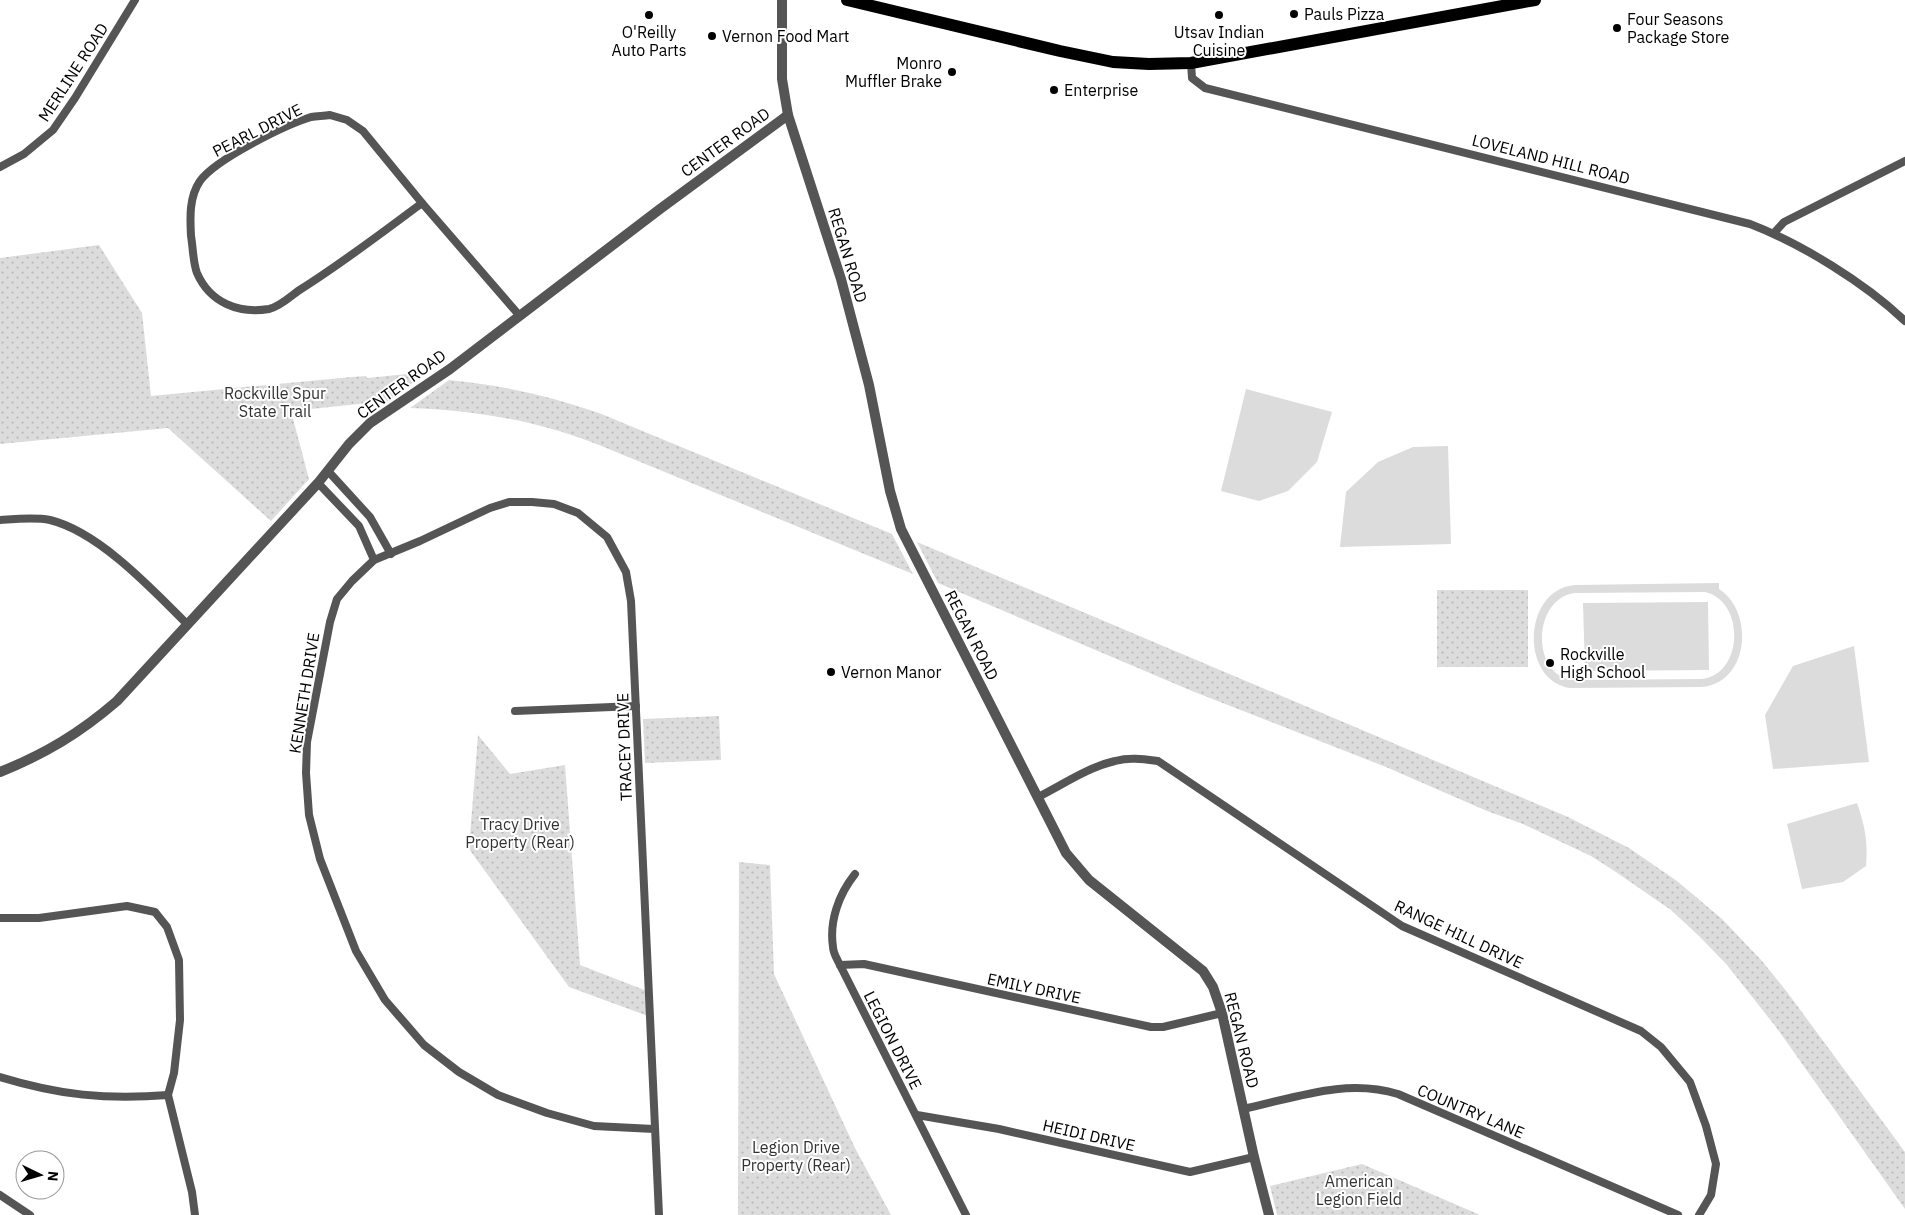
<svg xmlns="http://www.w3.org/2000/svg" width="1905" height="1215" viewBox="0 0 1905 1215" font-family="'IBM Plex Sans',sans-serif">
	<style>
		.grass { fill: #dcdcdc; fill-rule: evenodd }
		.park { fill: url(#park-dots) }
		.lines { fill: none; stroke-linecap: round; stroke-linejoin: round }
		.minor { stroke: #555; stroke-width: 8 }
		.tertiary { stroke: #555; stroke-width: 10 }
		.primary { stroke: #000; stroke-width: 12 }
		.poi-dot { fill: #000; stroke: #fff; stroke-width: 2 }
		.labels { text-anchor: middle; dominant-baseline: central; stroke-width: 4; stroke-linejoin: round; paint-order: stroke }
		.poi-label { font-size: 16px; fill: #000; stroke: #fff; text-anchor: start }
		.street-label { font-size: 16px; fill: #000; stroke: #fff }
		.park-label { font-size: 16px; fill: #333; stroke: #fff }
	</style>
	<defs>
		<pattern id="park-dots" width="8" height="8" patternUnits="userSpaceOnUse" patternTransform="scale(1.25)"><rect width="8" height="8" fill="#dcdcdc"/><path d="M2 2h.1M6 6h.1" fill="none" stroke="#bbb" stroke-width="1.8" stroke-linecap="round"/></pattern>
	</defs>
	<rect width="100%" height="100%" fill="#fff"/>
	<g class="grass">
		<polygon points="1246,389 1332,412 1317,462 1288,491 1259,501 1221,491"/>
		<polygon points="1448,446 1451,544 1340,547 1346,492 1378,462 1413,447"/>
		<path d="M1719 583V589C1755 612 1749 684 1701 687L1570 688C1519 680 1523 589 1575 585ZM1705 592C1745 601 1744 674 1702 679L1572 680C1530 674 1533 598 1575 593Z"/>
		<polygon points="1708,602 1709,670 1585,671 1583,603"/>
		<polygon points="1854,646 1869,762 1773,769 1765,715 1793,666"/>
		<path d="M1857 803C1865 826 1868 842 1866 866L1843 882 1802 889 1787 824Z"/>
	</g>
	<g class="park">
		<polygon points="99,245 142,313 151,396 352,377 366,376 367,378 427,372 388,401 291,411 309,479 271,521 168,428 0,444 0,258"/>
		<path d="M449 380C501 385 550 396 599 413L892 534 913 574 599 445C539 421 475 410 410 408Z"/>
		<polygon points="917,542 1568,817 1629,848 1677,881 1722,919 1762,961 1787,992 1905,1152 1905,1209 1776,1027 1727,965 1699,936 1671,910 1613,870 1591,856 1523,824 1487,811 1386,767 1192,691 938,583"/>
		<rect x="1437" y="590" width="91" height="77"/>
		<polygon points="719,716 721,760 645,763 643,719"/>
		<polygon points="478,735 510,774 565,765 580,965 647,991 648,1016 569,987 469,849"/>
		<polygon points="739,862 770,865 774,974 855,1148 891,1215 738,1215"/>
		<polygon points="1362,1164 1480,1215 1277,1215 1270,1186"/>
	</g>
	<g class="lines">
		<g class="minor">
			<path d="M1191 63 1192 78 1205 88 1750 224C1802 244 1865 283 1905 321"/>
			<path d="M330 115 347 120 363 131 422 203C382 233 341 264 298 291 290 297 279 307 269 309 239 314 210 303 197 273 193 263 193 247 191 236 190 218 189 197 200 181 216 159 285 125 311 117 317 116 324 116 330 115Z"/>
			<polyline points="0,167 24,154 53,130 75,98 135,0"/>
			<polyline points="422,203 519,315"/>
			<polyline points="1774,233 1784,222 1905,161"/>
			<polyline points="328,471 370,517 391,554"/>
			<polyline points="318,483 359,526 374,560"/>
			<path d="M0 520C16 519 34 517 50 520 99 532 152 589 187 624"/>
			<polyline points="515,711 636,706"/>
			<path d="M1038 797C1062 785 1088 767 1115 761 1130 757 1143 759 1158 761L1402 926 1641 1031 1661 1047 1690 1082 1706 1126 1716 1164 1711 1195 1699 1215"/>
			<path d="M855 874C839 894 829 921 833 947 833 953 837 959 840 965L966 1215"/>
			<polyline points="0,918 39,918 127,906 155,912 167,927 179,960 180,1020 174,1073 168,1095 192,1192 195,1215"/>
			<polyline points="840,965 864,964 1151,1027 1163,1027 1222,1013"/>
			<path d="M0 1077C59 1095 106 1100 168 1095"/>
			<path d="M1243 1109C1295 1098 1345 1078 1398 1094L1678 1215"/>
			<polyline points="917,1115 999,1129 1190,1172 1254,1157"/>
			<polyline points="654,1129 594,1126 547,1113 498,1095 459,1072 424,1045 385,1000 356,951 320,859 309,815 306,773 307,742 330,622 337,599 352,581 374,560 420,541 490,508 509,502 532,502 554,504 578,513 607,537 626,572 631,601 659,1215"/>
			<polyline points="0,1195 30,1215"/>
		</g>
		<g class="tertiary">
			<polyline points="782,0 782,79 788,115 841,279 869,385 890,491 901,529 1066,853 1089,880 1203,971 1213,987 1222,1013 1254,1157 1269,1215"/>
			<path d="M0 772C45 754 80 733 117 701L318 483 349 444 370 423 450 369 660 209 788 115"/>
		</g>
		<polyline class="primary" points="847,0 1060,51 1113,62 1149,64 1191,63 1535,0"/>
	</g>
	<g class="poi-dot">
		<circle cx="1294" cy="14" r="5"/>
		<circle cx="649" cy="15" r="5"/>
		<circle cx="1219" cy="15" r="5"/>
		<circle cx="1617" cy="28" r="5"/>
		<circle cx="712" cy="36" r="5"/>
		<circle cx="952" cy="72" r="5"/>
		<circle cx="1054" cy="90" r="5"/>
		<circle cx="1550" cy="663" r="5"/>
		<circle cx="831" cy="672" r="5"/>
	</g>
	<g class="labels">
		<g class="poi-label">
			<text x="1304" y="14">Pauls Pizza</text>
			<text x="1627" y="19">Four Seasons<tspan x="1627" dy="18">Package Store</tspan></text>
			<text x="649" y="32" text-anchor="middle">O'Reilly<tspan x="649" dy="18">Auto Parts</tspan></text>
			<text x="1219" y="32" text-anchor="middle">Utsav Indian<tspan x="1219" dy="18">Cuisine</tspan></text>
			<text x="722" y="36">Vernon Food Mart</text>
			<text x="942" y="63" text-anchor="end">Monro<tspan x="942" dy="18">Muffler Brake</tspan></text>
			<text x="1064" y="90">Enterprise</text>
			<text x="1560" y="654">Rockville<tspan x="1560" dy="18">High School</tspan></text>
			<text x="841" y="672">Vernon Manor</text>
		</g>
		<g class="street-label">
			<text transform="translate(73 72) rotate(-57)">MERLINE ROAD</text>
			<text transform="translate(257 130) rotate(-27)">PEARL DRIVE</text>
			<text transform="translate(725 142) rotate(-36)">CENTER ROAD</text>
			<text transform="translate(1551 159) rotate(14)">LOVELAND HILL ROAD</text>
			<text transform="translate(848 255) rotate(73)">REGAN ROAD</text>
			<text transform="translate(401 384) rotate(-36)">CENTER ROAD</text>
			<text transform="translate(972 635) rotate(63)">REGAN ROAD</text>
			<text transform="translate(304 693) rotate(-81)">KENNETH DRIVE</text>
			<text transform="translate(624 747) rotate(-92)">TRACEY DRIVE</text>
			<text transform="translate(1459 934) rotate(25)">RANGE HILL DRIVE</text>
			<text transform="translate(1034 988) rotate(12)">EMILY DRIVE</text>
			<text transform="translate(893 1040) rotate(63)">LEGION DRIVE</text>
			<text transform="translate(1242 1040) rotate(76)">REGAN ROAD</text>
			<text transform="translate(1471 1111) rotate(23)">COUNTRY LANE</text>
			<text transform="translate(1089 1135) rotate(13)">HEIDI DRIVE</text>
		</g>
		<g class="park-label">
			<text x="275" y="393">Rockville Spur<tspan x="275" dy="18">State Trail</tspan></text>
			<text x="520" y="824">Tracy Drive<tspan x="520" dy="18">Property (Rear)</tspan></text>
			<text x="796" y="1147">Legion Drive<tspan x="796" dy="18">Property (Rear)</tspan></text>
			<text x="1359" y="1181">American<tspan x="1359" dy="18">Legion Field</tspan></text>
		</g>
	</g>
	<g transform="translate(40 1175) rotate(95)"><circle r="24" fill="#ffffff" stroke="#999999"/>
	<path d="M0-4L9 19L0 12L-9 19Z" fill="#000000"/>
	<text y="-8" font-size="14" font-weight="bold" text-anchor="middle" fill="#000000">N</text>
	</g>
</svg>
